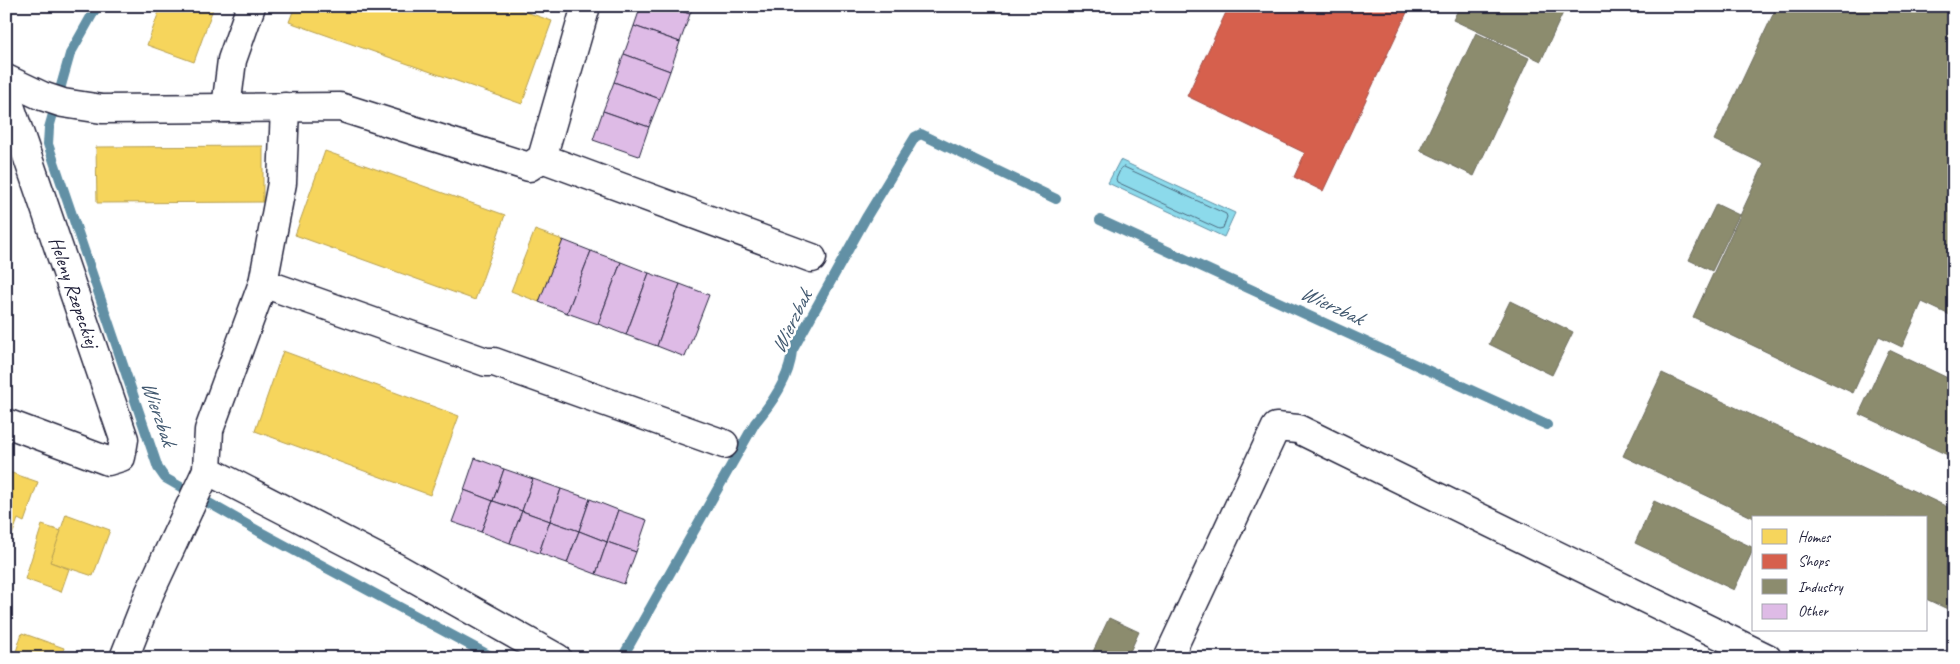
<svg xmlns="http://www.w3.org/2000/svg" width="1960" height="664" viewBox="0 0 1960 664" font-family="Caveat,sans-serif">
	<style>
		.water { fill: #8cdaeb; stroke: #6290a5 }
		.homes { fill: #f6d55c; stroke: #b69f52 }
		.shops { fill: #d6604d; stroke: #a04d48 }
		.industry { fill: #8c8c6e; stroke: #6c6c5f }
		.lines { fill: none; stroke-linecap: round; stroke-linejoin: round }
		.shore { stroke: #4c6c81; stroke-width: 1 }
		.stream { stroke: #6290a5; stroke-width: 10 }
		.building { fill: #debbe6; stroke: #22223b }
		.minor-casing { stroke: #22223b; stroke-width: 31 }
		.minor { stroke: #fff; stroke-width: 28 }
		.labels { text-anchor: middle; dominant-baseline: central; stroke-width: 5; stroke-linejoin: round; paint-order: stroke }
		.street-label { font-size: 20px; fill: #22223b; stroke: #fff }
		.water-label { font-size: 21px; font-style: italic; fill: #425970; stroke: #fff }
	</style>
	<rect width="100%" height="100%" fill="#fff"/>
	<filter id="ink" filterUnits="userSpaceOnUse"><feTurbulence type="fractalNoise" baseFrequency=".02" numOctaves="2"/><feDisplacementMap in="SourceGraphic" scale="10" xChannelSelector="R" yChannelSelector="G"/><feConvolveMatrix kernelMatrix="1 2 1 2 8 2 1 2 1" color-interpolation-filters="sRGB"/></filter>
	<g filter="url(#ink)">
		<polygon class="water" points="1120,160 1235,213 1224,237 1108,183"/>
		<g class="homes">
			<polygon points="161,6 214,6 194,62 147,45"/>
			<polygon points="295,6 509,6 552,21 522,104 289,22"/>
			<polygon points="263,146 263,202 97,203 96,147"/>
			<polygon points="325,151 505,215 475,300 295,235"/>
			<polygon points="535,230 563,240 539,302 511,291"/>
			<polygon points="283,351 459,416 430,495 255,431"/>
			<polygon points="6,471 38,482 24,522 18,519 8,546 6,545"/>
			<polygon points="66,514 110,530 93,576 50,562"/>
			<polygon points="42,525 61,531 50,562 69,569 61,592 25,579"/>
			<polygon points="22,633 64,648 61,658 14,658"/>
		</g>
		<polygon class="shops" points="1229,6 1410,6 1323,191 1294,177 1305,153 1187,96"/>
		<g class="industry">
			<polygon points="1460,6 1566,6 1541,61 1453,20"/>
			<polygon points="1777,6 1954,6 1954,317 1922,302 1902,347 1879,336 1853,393 1693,317 1764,164 1714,140"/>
			<polygon points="1476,33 1529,58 1474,176 1420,150"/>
			<polygon points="1716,204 1739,215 1712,271 1689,260"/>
			<polygon points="1510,301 1573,332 1552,375 1489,344"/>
			<polygon points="1889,350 1954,381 1954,458 1859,414"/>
			<polygon points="1662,373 1954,510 1954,612 1926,599 1926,518 1754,518 1623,456"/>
			<polygon points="1654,501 1754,548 1734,590 1635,543"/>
			<polygon points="1109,618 1139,632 1127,658 1090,658"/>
		</g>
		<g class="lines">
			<polygon class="shore" points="1124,167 1226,214 1227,217 1223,228 1219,229 1117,182 1116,179 1121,168"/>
			<g class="stream">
				<polyline points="97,6 70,54 49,128 48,144 158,468 165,478 260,532 494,658"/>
				<polyline points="1100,220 1547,425"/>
				<path d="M622 658 755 423C772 403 790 378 792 351L867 216 915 137 921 134 1056 199"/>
			</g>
		</g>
		<g class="building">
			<polygon points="641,6 667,6 690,14 680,42 634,26"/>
			<polygon points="667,6 693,6 690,14"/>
			<polygon points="634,26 680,42 670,71 624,54"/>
			<polygon points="624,54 670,71 660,99 614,82"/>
			<polygon points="614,82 660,99 649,127 603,111"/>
			<polygon points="603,111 649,127 639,156 593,140"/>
			<polygon points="563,240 591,251 567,313 539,302"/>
			<polygon points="591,251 621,262 598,324 567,313"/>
			<polygon points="621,262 649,273 626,335 598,324"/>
			<polygon points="649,273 680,284 657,346 626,335"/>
			<polygon points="680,284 709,295 685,357 657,346"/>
			<polygon points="475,458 504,469 493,501 464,490"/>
			<polygon points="504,469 533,479 522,511 493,501"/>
			<polygon points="533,479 561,489 550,521 522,511"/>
			<polygon points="561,489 590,499 579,531 550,521"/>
			<polygon points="464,490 493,501 481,532 452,522"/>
			<polygon points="590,499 618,510 607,542 579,531"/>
			<polygon points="493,501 522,511 510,543 481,532"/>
			<polygon points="618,510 647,520 636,552 607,542"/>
			<polygon points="522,511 550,521 539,553 510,543"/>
			<polygon points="550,521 579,531 567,563 539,553"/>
			<polygon points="579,531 607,542 596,574 567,563"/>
			<polygon points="607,542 636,552 624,584 596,574"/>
		</g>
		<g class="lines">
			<defs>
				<g id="minor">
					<polyline points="6,79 42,96 63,103 102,109 340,107 529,167 542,158 586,6"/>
					<polyline points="6,94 124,439 121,457 108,461 6,423"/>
					<polyline points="285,107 282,183 263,283 486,362 494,362 724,444"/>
					<polyline points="226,108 232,60 251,6"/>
					<polyline points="542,158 812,258"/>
					<polyline points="263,283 209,430 207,470 395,567 557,658"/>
					<polyline points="124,658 150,592 207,470"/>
					<polyline points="1168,658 1276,427 1298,429 1767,658"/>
				</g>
			</defs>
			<use href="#minor" class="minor-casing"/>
			<use href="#minor" class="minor"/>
		</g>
	</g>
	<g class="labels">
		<g class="street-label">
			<text transform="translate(74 292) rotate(71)">Heleny Rzepeckiej</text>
		</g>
		<g class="water-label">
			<text transform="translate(1332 305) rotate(25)">Wierzbak</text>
			<text transform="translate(791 322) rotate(-64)">Wierzbak</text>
			<text transform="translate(159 413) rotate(71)">Wierzbak</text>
		</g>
	</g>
	<rect width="1960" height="664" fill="none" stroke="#fff" stroke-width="25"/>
	<rect x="12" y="12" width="1935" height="639" fill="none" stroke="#22223b" stroke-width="2" filter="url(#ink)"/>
	<rect x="1752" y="516" width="175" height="115" fill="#ffffff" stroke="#a7a7b1"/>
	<rect x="1762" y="529" width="25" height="15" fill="#f6d55c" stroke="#a7a7b1"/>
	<text x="1798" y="542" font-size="15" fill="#22223b">Homes</text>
	<rect x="1762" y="554" width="25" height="15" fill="#d6604d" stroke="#a7a7b1"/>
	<text x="1798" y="566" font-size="15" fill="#22223b">Shops</text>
	<rect x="1762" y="579" width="25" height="15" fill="#8c8c6e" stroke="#a7a7b1"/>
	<text x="1798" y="592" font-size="15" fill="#22223b">Industry</text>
	<rect x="1762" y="604" width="25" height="15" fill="#debbe6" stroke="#a7a7b1"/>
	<text x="1798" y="616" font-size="15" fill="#22223b">Other</text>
</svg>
